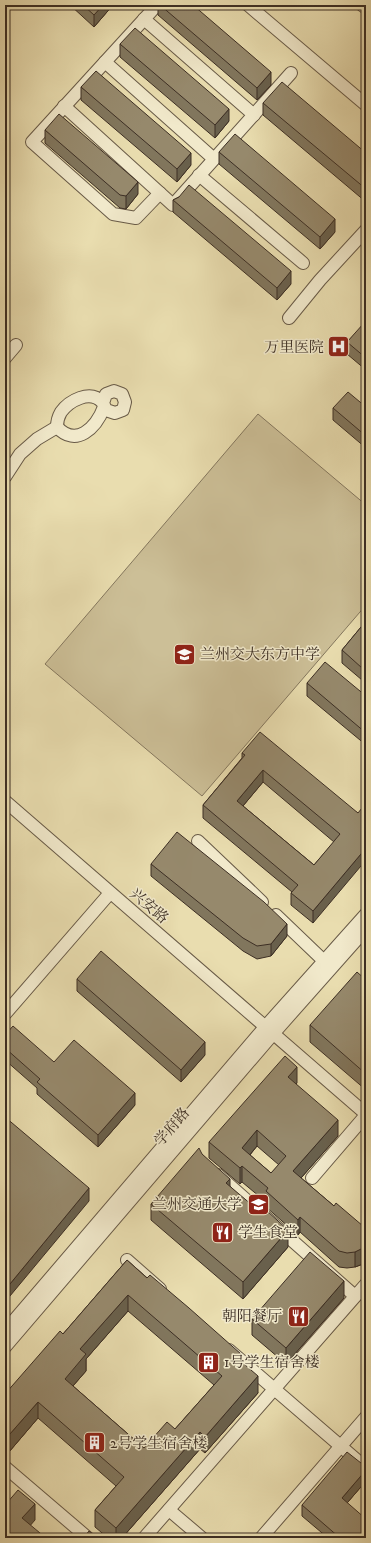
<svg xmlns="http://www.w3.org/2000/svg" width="371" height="1543" viewBox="0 0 371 1543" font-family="'IM FELL DW Pica','Noto Serif SC',serif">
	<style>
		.green { fill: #ccbf97; stroke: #84775e }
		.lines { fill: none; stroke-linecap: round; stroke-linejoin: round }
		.minor-casing { stroke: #685a47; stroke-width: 14 }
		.minor { stroke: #f1e9cb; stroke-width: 12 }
		.wall { fill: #81765d; stroke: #3d2f24; fill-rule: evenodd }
		.shaded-wall { fill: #69604c; stroke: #3d2f24 }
		.building { fill: #96896c; stroke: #3d2f24; fill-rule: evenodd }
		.labels { text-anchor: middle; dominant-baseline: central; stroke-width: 3; stroke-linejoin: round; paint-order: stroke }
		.poi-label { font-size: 15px; fill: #3d2f24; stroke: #f1e9cb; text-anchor: start }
		.street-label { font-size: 15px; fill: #3d2f24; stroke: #f1e9cb }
	</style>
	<rect width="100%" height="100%" fill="#e9ddaf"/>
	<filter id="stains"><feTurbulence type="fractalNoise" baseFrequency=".005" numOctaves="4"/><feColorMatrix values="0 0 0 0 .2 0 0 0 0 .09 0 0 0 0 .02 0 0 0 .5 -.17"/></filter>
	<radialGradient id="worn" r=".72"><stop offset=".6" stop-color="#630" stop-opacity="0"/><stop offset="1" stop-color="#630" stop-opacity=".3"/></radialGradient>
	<polygon class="green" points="258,414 366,505 366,605 202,796 45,664"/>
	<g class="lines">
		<defs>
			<g id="minor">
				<polyline points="157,5 32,142 113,214 136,218 160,193"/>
				<polyline points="248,5 366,105"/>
				<polyline points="362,5 366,8"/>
				<polyline points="144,19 254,115"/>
				<polyline points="105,62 214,159"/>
				<polyline points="64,106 173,205 291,73"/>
				<polyline points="199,175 303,263"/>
				<polyline points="289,318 320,280 366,230"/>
				<polyline points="5,358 16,345"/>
				<path d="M57 427C57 422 58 417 61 412 69 401 90 389 102 402 104 404 105 408 106 410L115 413 123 410 125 402 122 394 114 391 106 394 103 403"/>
				<path d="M57 427C76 448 96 428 104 407"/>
				<polyline points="5,477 20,454 37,439 57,427"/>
				<polyline points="5,801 366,1114"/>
				<polyline points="198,841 262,902"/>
				<polyline points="276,915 324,961"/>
				<polyline points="5,1014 110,893"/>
				<polyline points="218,1175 355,1296"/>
				<polyline points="312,1178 366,1115"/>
				<polyline points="127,1260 160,1289"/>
				<polyline points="5,1331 265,1027 366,914"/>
				<polyline points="5,1347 273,1034 366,929"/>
				<polyline points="229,1350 366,1468"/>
				<polyline points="5,1467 88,1538"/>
				<polyline points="169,1510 202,1538"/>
				<polyline points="144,1538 366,1284"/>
				<polyline points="261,1538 366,1417"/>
			</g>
		</defs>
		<use href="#minor" class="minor-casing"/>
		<use href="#minor" class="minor"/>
	</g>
	<g class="wall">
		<polygon points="70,5 113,5 94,27"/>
		<polygon points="158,5 193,5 271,85 257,100 158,15"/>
		<polygon points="120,44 229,121 215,138 120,57"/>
		<polygon points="81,87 191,165 177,182 81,100"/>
		<polygon points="263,103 366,153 366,202 263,115"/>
		<polygon points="45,130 138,194 126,209 120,208 45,143"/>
		<polygon points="219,152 335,232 320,249 219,164"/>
		<polygon points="179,197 291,284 277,300 173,212 173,200"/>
		<polygon points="366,324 366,370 347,354 347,342"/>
		<polygon points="366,407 366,448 333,420 333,408"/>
		<polygon points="366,621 366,676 362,680 342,663 342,650"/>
		<polygon points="307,683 366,696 366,745 307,696"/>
		<path d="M242 753 358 813 313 923 291 905V893L292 892 203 818V805L242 758ZM263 782 334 842 314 865 243 806Z"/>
		<polygon points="151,864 287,936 271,956 257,959 243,951 151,876"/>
		<polygon points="77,979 205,1055 181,1082 77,991"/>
		<polygon points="366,980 366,1090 310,1042 310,1025"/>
		<polygon points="5,1035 54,1062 135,1105 98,1147 37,1094 37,1088 5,1060"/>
		<path d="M297 1083 296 1084 338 1136 301 1178 334 1206 363 1264 355 1267 347 1268 339 1267 300 1232 298 1235 266 1207V1202L242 1182 240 1184 209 1158V1142ZM257 1146 279 1165 271 1173 250 1155Z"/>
		<polygon points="202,1154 230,1186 288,1247 243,1299 151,1220 151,1204"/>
		<path d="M127 1260 241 1361 258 1393 205 1453 200 1449 122 1538H108L95 1527V1510L116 1486 38 1418 9 1452 5 1449V1394L63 1334ZM128 1311 214 1385 175 1429 144 1448 73 1386 86 1371V1359Z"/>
		<polygon points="344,1298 286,1364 252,1335 252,1319"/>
		<polygon points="361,1463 366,1465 366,1481 347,1503 366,1538 328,1538 302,1516 302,1505"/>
	</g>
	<g class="shaded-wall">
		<polygon points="103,5 113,5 94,27 94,15"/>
		<polygon points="271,72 271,85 257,100 257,88"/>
		<polygon points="229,109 229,121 215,138 215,125"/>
		<polygon points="191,153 191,165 177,182 177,169"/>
		<polygon points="138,182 138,194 126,209 126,196"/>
		<polygon points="335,219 335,232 320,249 320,237"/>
		<polygon points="291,271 291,284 277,300 277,288"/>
		<polygon points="366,663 366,676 362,680 362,668"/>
		<polygon points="263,770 263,782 237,813 237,801"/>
		<polygon points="366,848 366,860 313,923 313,911"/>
		<polygon points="287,924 287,936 271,956 271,944"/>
		<polygon points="205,1042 205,1055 181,1082 181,1070"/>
		<polygon points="297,1067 297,1083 288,1093 288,1077"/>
		<polygon points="135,1093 135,1105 98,1147 98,1135"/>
		<polygon points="338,1120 338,1136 293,1187 293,1171"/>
		<polygon points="257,1130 257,1146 242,1164 242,1148"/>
		<polygon points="242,1166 242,1182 240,1184 240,1168"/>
		<polygon points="230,1179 230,1195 226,1183"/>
		<polygon points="89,1188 89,1201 5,1302 5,1290"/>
		<polygon points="300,1217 300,1232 298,1235 298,1220"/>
		<polygon points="288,1230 288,1247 243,1299 243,1282"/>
		<polygon points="366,1245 366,1261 363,1264 355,1267 355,1252"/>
		<polygon points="344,1281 344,1298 286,1364 286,1348"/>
		<polygon points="128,1295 128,1311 86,1359 86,1371 65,1395 65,1379 80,1349"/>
		<polygon points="241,1354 241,1371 237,1358"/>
		<polygon points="258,1376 258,1393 205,1453 205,1437"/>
		<polygon points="38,1402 38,1418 9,1452 9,1435"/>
		<polygon points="200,1432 200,1449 122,1538 116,1538 116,1528"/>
		<polygon points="366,1470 366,1481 342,1509 342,1498"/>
		<polygon points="35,1504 35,1520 22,1535 22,1518"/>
	</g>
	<g class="building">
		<polygon points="83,5 103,5 94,15"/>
		<polygon points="160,5 193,5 271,72 257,88"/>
		<polygon points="135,28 229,109 215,125 120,44"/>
		<polygon points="96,71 191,153 177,169 81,87"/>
		<polygon points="282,82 366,153 366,189 263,103"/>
		<polygon points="59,114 138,182 126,196 120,195 45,130"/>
		<polygon points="235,134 335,219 320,237 219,152"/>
		<polygon points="189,185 291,271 277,288 173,200 179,197"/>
		<polygon points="364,323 366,324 366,358 347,342"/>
		<polygon points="348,392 366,407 366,436 333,408"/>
		<polygon points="366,621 366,663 362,668 342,650"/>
		<polygon points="325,662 366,696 366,733 307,683"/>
		<path d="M260 732 358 813 366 803V848L313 911 291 893 298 885 203 805 245 755 242 753ZM263 770 340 834 314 865 237 801Z"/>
		<polygon points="177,832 264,902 287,924 271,944 257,946 243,938 151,864"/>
		<polygon points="101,951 205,1042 181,1070 77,979"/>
		<polygon points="357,972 366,980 366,1074 310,1025"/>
		<polygon points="13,1026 54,1062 74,1040 135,1093 98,1135 37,1082 40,1079 5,1048 5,1035"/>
		<path d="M285 1056 297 1067 288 1077 338 1120 293 1171 334 1206 336 1203 363 1226 366 1222V1245L363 1248 355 1252 347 1253 339 1251 300 1217 298 1220 266 1191 268 1188 242 1166 240 1168 209 1142ZM257 1130 286 1156 271 1173 242 1148Z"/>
		<polygon points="5,1117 89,1188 5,1290"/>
		<polygon points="199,1148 202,1154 230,1179 226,1183 252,1205 256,1201 288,1230 243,1282 151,1204"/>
		<polygon points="310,1252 344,1281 286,1348 252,1319"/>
		<path d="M127 1260 147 1278 150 1275 189 1308 241 1354 237 1358 258 1376 205 1437 200 1432 116 1528 95 1510 124 1477 38 1402 9 1435 5 1432V1394L60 1331 63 1334ZM128 1295 222 1376 175 1429 167 1422 144 1448 65 1379 86 1354 80 1349Z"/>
		<polygon points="347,1452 361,1463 366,1465 366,1470 342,1498 366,1519 366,1538 340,1538 302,1505"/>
		<polygon points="18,1490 35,1504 22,1518 46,1538 6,1538 5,1537 5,1502 6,1504"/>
		<polygon points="89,1531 98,1538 83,1538"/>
	</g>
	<defs>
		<symbol id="hospital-square" viewBox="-11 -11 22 22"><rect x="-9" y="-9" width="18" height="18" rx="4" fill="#8f2418" stroke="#f1e9cb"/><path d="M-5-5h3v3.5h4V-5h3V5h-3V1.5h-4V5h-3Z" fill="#fff"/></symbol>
		<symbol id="school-square" viewBox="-11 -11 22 22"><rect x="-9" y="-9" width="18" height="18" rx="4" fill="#8f2418" stroke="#f1e9cb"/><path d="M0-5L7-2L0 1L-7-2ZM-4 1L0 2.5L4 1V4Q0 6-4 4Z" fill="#fff"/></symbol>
		<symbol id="university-square" viewBox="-11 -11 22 22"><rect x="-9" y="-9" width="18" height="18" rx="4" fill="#8f2418" stroke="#f1e9cb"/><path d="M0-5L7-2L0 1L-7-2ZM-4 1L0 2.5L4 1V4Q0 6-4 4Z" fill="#fff"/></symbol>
		<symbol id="restaurant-square" viewBox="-11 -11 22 22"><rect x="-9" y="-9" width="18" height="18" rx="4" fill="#8f2418" stroke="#f1e9cb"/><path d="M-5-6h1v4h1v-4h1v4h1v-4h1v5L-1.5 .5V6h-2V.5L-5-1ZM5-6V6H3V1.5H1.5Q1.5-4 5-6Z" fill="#fff"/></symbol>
		<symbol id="building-square" viewBox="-11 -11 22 22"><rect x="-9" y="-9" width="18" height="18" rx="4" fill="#8f2418" stroke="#f1e9cb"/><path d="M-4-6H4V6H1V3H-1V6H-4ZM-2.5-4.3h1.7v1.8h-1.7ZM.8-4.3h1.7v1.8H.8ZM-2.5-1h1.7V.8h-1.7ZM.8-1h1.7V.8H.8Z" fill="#fff"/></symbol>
	</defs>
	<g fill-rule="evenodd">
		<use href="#hospital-square" x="326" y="334" width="25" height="25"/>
		<use href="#school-square" x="172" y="642" width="25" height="25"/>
		<use href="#university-square" x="246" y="1192" width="25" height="25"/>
		<use href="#restaurant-square" x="210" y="1220" width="25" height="25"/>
		<use href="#restaurant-square" x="286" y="1304" width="25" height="25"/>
		<use href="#building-square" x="196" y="1350" width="25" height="25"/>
		<use href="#building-square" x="82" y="1430" width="25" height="25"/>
	</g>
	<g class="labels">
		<g class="poi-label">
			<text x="324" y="347" text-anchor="end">万里医院</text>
			<text x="200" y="654">兰州交大东方中学</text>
			<text x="242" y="1204" text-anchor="end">兰州交通大学</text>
			<text x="238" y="1232">学生食堂</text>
			<text x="282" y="1316" text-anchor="end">朝阳餐厅</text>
			<text x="224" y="1362">1号学生宿舍楼</text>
			<text x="110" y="1443">2号学生宿舍楼</text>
		</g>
		<g class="street-label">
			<text transform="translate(149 906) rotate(41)">兴安路</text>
			<text transform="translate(172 1127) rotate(-49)">学府路</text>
		</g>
	</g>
	<rect width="371" height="1543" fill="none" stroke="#e9ddaf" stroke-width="20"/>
	<rect x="6" y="6" width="359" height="1531" fill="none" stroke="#3d2f24" stroke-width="2"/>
	<rect x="10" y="10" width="351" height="1523" fill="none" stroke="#3d2f24"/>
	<rect width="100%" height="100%" filter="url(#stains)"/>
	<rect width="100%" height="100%" fill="url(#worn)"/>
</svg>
